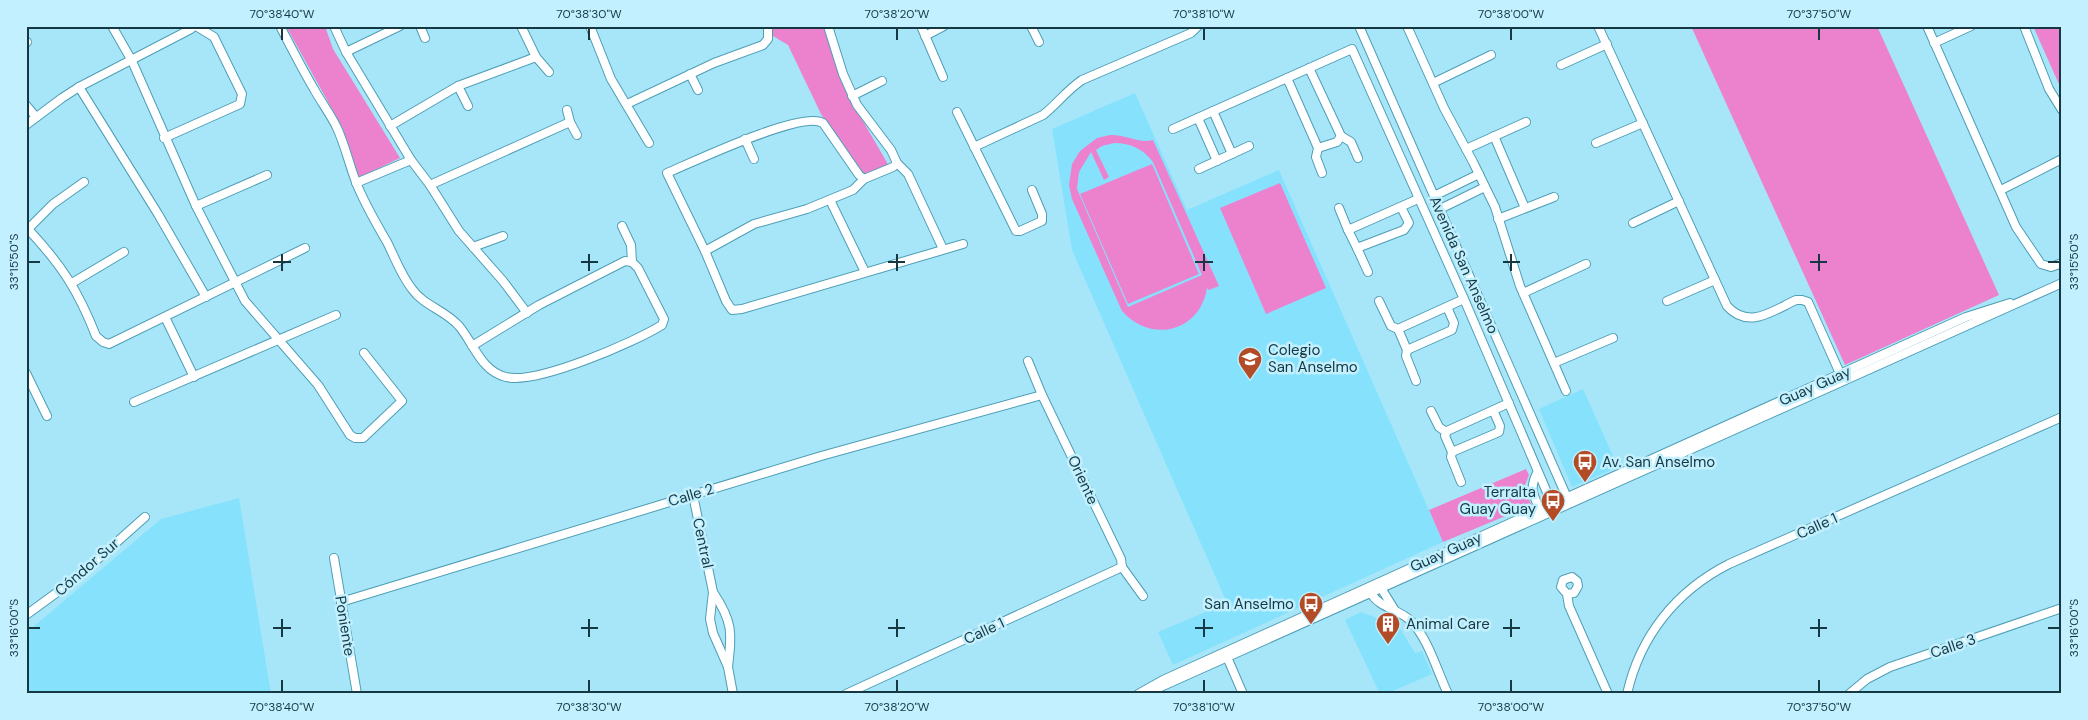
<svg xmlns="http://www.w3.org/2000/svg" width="2088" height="720" viewBox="0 0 2088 720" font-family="'DM Sans',sans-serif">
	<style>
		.built { fill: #86e2fc }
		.green { fill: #ec82ce; fill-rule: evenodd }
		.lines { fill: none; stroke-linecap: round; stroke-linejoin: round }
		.minor-casing { stroke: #4e9eb5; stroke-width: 10 }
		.minor { stroke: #fff; stroke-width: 8 }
		.ticks { fill: none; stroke: #163842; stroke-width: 2 }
		.labels { text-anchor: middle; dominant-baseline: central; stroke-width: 5; stroke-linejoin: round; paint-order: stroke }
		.street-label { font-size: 15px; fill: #163842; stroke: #c2f0ff }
		.poi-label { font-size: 15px; fill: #163842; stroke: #c2f0ff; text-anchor: start }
		.neatline { fill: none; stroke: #163842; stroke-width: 2 }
		.ticks-label { font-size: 12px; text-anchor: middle; fill: #163842 }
	</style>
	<rect width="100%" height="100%" fill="#a7e6f9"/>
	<g class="built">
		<polygon points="1135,93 1187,210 1279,170 1443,542 1173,665 1158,632 1227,603 1072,250 1052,129"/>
		<polygon points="1583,389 1618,467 1572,487 1539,409"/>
		<polygon points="239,498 271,694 26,694 26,633 161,519"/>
		<polygon points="1361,612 1393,624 1401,630 1415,653 1422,651 1432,674 1386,694 1380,694 1345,620"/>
	</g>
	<g class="green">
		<polygon points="286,26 325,26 333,49 400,158 358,178 343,129"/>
		<polygon points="771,26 823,26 849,97 889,166 862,177 821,114 788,45 773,36"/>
		<polygon points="1691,26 1877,26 1999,295 1845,365"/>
		<polygon points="2033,26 2062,26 2062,91"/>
		<path d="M1110 135C1126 134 1139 144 1153 140L1219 286 1209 290 1207 288C1200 332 1151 344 1122 311L1072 199 1069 185 1072 164 1080 151 1097 138ZM1114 143C1131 143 1143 149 1153 162L1202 275 1128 307 1077 189 1079 172 1091 152 1104 180 1109 177 1096 150 1102 146Z"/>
		<polygon points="1152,164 1199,274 1128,304 1080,194"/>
		<polygon points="1280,183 1326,288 1266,314 1220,208"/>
		<polygon points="1526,469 1529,475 1523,490 1532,505 1443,542 1429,510"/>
	</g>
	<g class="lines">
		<defs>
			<g id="minor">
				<polyline points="112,26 132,61 196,206 245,301 318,385 350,435 355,438 363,438 402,401 364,353"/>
				<path d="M280 26C291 47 302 69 314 89 321 102 331 115 337 128 345 145 349 164 356 182 364 203 376 223 387 242 395 258 401 275 412 289 424 306 445 310 459 326 474 344 481 371 506 377 536 385 635 342 662 325L664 319 638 268 632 262 625 261 539 305 472 346"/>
				<polyline points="334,26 346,52 411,160 430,185 459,231 503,281 527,313"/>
				<polyline points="420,26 425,38"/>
				<polyline points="521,26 536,57 549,72"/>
				<polyline points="590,26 611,79 649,143"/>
				<polyline points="828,26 843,74 857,105 891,150 897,163 908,174 943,249"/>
				<polyline points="921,26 943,77"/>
				<polyline points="1031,26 1039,42"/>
				<polyline points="1359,26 1569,502"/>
				<polyline points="1407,26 1444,108 1473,162 1495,207 1520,286 1566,391"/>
				<path d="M1598 26 1727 306C1749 330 1772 311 1796 300H1802L1808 302 1842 378"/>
				<polyline points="1927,26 2016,227 2041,264 2051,267 2062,263"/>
				<polyline points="2024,26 2049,89 2062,110"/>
				<polyline points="925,36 944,26"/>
				<polyline points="26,43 27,42"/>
				<polyline points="1934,43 1971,26"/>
				<polyline points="346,52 400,26"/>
				<polyline points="1561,65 1607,44"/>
				<polyline points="1309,68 1341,136 1351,142 1358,158"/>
				<polyline points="690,74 698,90"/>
				<polyline points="1287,78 1318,148 1316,157 1322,173"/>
				<polyline points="1433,83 1491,55"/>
				<polyline points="458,86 468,106"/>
				<polyline points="79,87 158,214 206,297"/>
				<polyline points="852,96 882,81"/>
				<polyline points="627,104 714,63 763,45 768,39 768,26"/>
				<polyline points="26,105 36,117"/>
				<polyline points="567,110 570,122 577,135"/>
				<polyline points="1213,111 1232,154"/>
				<polyline points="957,112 1016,231 1020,231 1042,221 1042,214 1032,190"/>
				<polyline points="1198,118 1217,161"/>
				<polyline points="26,125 62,98 79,87 191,29 193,26"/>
				<polyline points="390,126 458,86 536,57"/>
				<polyline points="1173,129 1352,49 1464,299 1552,504"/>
				<polyline points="1494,136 1525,208"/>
				<polyline points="164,138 240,104 242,94 214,37 196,26"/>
				<polyline points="745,139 754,159"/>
				<polyline points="1596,143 1643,123"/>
				<path d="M974 147 1043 115C1057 104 1067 90 1082 80L1191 33 1198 26"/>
				<polyline points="1318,148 1337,142 1341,136"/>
				<polyline points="1466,149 1526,122"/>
				<polyline points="1199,169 1249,146"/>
				<path d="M864 179 859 175 823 123C802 110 693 162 667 173L705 251 726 301 732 310 742 309 963 244"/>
				<polyline points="356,183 411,160"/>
				<polyline points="430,185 570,122"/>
				<polyline points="2001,190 2062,159"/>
				<polyline points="1434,196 1479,174"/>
				<polyline points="830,200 865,272"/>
				<polyline points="196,206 267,175"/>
				<polyline points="1401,207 1409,223 1404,230 1357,248 1348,230 1418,199"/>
				<polyline points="1339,208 1348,230"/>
				<polyline points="1440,209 1485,187"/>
				<polyline points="1498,219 1554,197"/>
				<polyline points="1633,223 1679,201"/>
				<polyline points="622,226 631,245 632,262"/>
				<path d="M26 227C61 264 78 290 96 336L103 342 109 344 305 248"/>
				<polyline points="28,229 53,204 84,182"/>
				<polyline points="473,247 503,236"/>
				<polyline points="1357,248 1368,272"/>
				<polyline points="705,251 754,224 807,209 853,190 864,179 893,167 897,163"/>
				<polyline points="72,283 124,252"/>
				<polyline points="1523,293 1586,264"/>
				<polyline points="1379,301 1391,326 1398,329"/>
				<polyline points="1667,301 1715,280"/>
				<polyline points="1447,307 1454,323 1452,330 1407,350 1398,329 1464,299"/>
				<polyline points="165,317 194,377"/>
				<polyline points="1407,350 1406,356 1416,381"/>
				<polyline points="1028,361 1042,395 1121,559 1122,567 1143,596"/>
				<polyline points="1554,363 1613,338"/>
				<polyline points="26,373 47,416"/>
				<polyline points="134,402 336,315"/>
				<polyline points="1493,410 1500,426 1499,432 1452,452 1445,436 1447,431 1509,403"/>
				<polyline points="1431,411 1439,427 1446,432"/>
				<polyline points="1452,452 1451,457 1461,482"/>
				<path d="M1537 473C1529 489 1533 494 1540 510"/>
				<polyline points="693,495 713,592 710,619 713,633 728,667 733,694"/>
				<polyline points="334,558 357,694"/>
				<polyline points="1378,587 1381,588 1394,609"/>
				<path d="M713 592C733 622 732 632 728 667"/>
				<path d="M1371 593C1379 608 1399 609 1411 621 1429 640 1437 671 1448 694"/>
				<polyline points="1567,594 1574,593 1578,586 1577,581 1572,577 1563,580 1561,587 1567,594 1569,606 1608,694"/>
				<polyline points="341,602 821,456 1042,395"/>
				<polyline points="26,615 74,580 145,517"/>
				<polyline points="1227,657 1243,694"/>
				<polyline points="846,694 1122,567"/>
				<polyline points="1138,694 1163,680 1966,317 2010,303"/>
				<polyline points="1145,694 2062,283"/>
				<path d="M1627 694C1640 636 1676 591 1729 564L2062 417"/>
				<polyline points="1849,694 1867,679 1890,667 2062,608"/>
			</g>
		</defs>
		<use href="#minor" class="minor-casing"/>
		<use href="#minor" class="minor"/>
	</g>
	<path class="ticks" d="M282 28V40M589 28V40M897 28V40M1204 28V40M1511 28V40M1819 28V40M282 254V271M589 254V271M897 254V271M1204 254V271M1511 254V271M1819 254V271M28 262H40M273 262H291M581 262H598M888 262H905M1195 262H1213M1503 262H1520M1810 262H1827M2048 262H2060M282 619V637M589 619V637M897 619V637M1204 619V637M1511 619V637M1819 619V637M28 628H40M273 628H291M581 628H598M888 628H905M1195 628H1213M1503 628H1520M1810 628H1827M2048 628H2060M282 680V692M589 680V692M897 680V692M1204 680V692M1511 680V692M1819 680V692"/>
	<defs>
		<symbol id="school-pin" viewBox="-11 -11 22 30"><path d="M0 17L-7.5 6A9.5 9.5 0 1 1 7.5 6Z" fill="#b34b27" stroke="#c2f0ff"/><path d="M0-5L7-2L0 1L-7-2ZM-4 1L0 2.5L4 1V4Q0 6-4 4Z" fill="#fff"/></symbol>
		<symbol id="bus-pin" viewBox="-11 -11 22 30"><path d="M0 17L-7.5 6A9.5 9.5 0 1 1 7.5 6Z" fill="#b34b27" stroke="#c2f0ff"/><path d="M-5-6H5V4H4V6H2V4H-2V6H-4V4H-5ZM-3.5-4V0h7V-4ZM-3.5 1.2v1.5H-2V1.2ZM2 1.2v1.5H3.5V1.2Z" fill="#fff"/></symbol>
		<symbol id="building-pin" viewBox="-11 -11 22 30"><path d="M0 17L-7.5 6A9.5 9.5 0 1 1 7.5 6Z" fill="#b34b27" stroke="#c2f0ff"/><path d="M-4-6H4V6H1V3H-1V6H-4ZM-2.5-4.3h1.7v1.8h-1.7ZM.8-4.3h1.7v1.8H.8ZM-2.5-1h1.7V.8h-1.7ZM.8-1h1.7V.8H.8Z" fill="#fff"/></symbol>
	</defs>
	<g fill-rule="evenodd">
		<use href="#school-pin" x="1236" y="345" width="28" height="38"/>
		<use href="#bus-pin" x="1571" y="448" width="28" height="38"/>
		<use href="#bus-pin" x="1539" y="487" width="28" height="38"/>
		<use href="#bus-pin" x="1297" y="590" width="28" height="38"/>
		<use href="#building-pin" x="1374" y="610" width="28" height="38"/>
	</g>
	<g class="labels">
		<g class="street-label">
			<text transform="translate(1464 265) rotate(66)">Avenida San Anselmo</text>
			<text transform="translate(1815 386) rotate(-24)">Guay Guay</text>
			<text transform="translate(1083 480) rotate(65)">Oriente</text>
			<text transform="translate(691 495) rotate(-17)">Calle 2</text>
			<text transform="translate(1817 526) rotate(-24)">Calle 1</text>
			<text transform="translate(703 543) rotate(78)">Central</text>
			<text transform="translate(1446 552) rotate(-24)">Guay Guay</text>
			<text transform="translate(87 567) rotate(-41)">Cóndor Sur</text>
			<text transform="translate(345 626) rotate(81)">Poniente</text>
			<text transform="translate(984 631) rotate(-25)">Calle 1</text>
			<text transform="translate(1953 646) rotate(-19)">Calle 3</text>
		</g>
		<g class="poi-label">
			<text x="1268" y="350">Colegio<tspan x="1268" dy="17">San Anselmo</tspan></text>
			<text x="1602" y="462">Av. San Anselmo</text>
			<text x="1536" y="492" text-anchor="end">Terralta<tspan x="1536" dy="17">Guay Guay</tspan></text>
			<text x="1294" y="604" text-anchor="end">San Anselmo</text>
			<text x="1406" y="624">Animal Care</text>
		</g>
	</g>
	<rect width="2088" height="720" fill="none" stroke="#c2f0ff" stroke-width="55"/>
	<rect x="28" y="28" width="2032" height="664" class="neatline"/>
	<g class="ticks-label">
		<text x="282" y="18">70°38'40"W</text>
		<text x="589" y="18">70°38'30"W</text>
		<text x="897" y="18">70°38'20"W</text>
		<text x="1204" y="18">70°38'10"W</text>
		<text x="1511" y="18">70°38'00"W</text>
		<text x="1819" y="18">70°37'50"W</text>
		<text transform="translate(14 262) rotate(-90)" y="4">33°15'50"S</text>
		<text transform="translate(2074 262) rotate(-90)" y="4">33°15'50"S</text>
		<text transform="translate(14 628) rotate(-90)" y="4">33°16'00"S</text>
		<text transform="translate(2074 628) rotate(-90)" y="4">33°16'00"S</text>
		<text x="282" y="711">70°38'40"W</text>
		<text x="589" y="711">70°38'30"W</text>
		<text x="897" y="711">70°38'20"W</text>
		<text x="1204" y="711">70°38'10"W</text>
		<text x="1511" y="711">70°38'00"W</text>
		<text x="1819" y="711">70°37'50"W</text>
	</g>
</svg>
